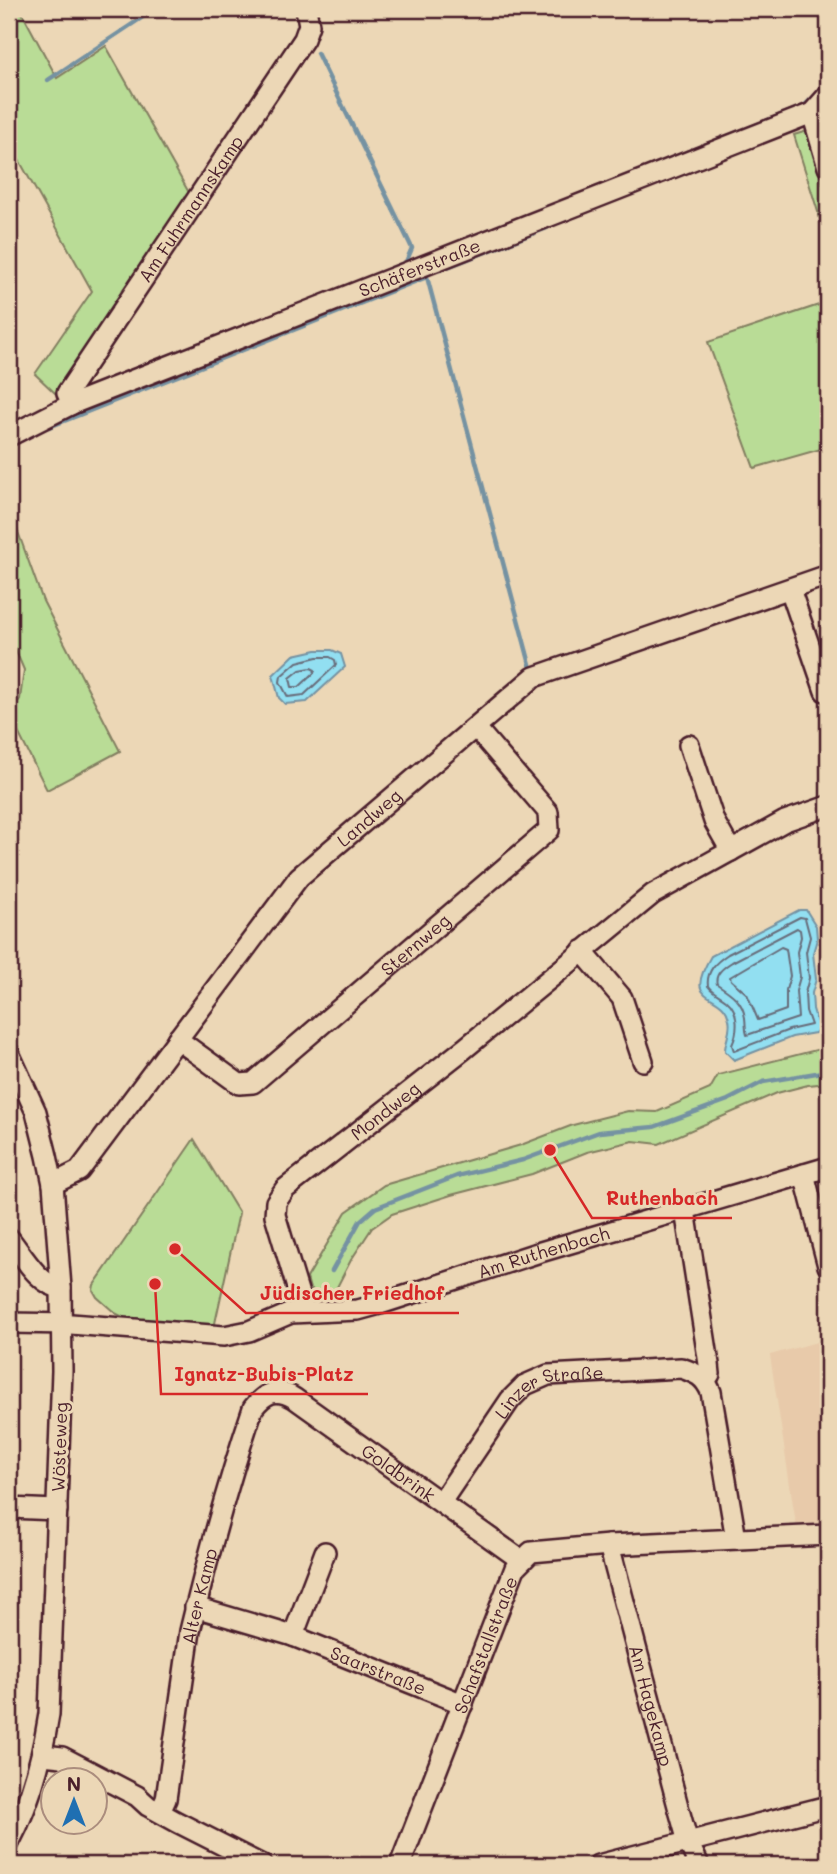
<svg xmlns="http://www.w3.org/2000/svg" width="837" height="1874" viewBox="0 0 837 1874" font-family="Mali,sans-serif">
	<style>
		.built { fill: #e8caaa }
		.green { fill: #b9dc96; stroke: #827e60; stroke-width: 2 }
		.water { fill: #92dff1; stroke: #7592a2; stroke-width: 2 }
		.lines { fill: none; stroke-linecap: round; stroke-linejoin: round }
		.shore { stroke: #676c7a; stroke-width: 2 }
		.stream { stroke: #7592a2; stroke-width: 4.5 }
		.minor-casing { stroke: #4a1f2b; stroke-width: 24 }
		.minor { stroke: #ecd7b6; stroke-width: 19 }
		.labels { text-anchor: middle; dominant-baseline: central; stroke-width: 6; stroke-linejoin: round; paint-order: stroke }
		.street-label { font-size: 18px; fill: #4a1f2b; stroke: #ecd7b6 }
		.leader { fill: none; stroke: #d62828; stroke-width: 2.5 }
		.callout-dot { fill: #d62828; stroke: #ecd7b6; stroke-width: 2.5 }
		.callout-label { font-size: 19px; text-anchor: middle; font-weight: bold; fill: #d62828; stroke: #ecd7b6; stroke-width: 6; stroke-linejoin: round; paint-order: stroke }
	</style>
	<rect width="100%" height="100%" fill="#ecd7b6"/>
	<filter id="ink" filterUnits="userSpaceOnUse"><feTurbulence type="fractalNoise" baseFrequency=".0143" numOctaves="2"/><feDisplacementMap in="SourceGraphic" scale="14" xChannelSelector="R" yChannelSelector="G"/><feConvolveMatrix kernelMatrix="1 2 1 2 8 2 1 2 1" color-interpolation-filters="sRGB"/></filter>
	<g filter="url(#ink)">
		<polygon class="built" points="828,1339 828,1523 796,1524 770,1355"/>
		<g class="green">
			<polygon points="9,9 20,9 57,78 106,46 192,198 56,394 35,374 92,291 9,142"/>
			<polygon points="807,131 828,202 828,244 794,135"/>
			<polygon points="828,302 828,447 754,468 708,342"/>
			<polygon points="9,507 43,601 120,751 47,790 9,714 20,699 24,670 9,635"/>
			<polygon points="828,1047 828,1083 808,1085 777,1093 659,1144 633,1141 587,1152 532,1174 451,1195 392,1214 372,1228 351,1260 334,1293 324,1296 310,1289 307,1278 346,1212 384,1185 521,1145 573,1125 628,1111 657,1112 710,1089 718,1075"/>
			<polygon points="194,1139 239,1213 214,1328 129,1320 115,1313 97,1297 93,1290 94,1285"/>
		</g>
		<g class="water">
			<polygon points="316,650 332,650 341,654 345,667 307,702 285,704 279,698 273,675 294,655"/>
			<path d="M799 910H806L816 926 817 939 813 953 816 979 812 993 813 1009 819 1029 815 1033 792 1037 734 1060 725 1051C725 1040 732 1031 729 1019 723 989 681 1007 711 956Z"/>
		</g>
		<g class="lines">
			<g class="shore">
				<polygon points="317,657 330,657 335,660 336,665 304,695 288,697 280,682 281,676 297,662"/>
				<polygon points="311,668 315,670 314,673 299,687 292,687 290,678 300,670"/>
				<path d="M800 917 805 918 810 937 806 952 809 978 805 993 806 1011 811 1025 789 1030 734 1051 732 1045C738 1032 740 1011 726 1000 720 995 713 993 708 986 706 971 716 962 728 954Z"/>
				<path d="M797 928 800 930 801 937 797 952 800 977 796 991 798 1018 747 1035C745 1029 746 1025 745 1018 743 1001 731 993 717 984 714 974 724 967 732 962Z"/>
				<polygon points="781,947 786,949 790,976 786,990 786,1010 758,1020 747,994 731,980 730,977"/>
			</g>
			<g class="stream">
				<polyline points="317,53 412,248 406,262 392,268"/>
				<polyline points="48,80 155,9"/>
				<polyline points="826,128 826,116 828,112"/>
				<polyline points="687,152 804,106 816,95"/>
				<polyline points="440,270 547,228"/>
				<polyline points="49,427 427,277 531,668 529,670"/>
				<polyline points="332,1271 360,1221 375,1208 457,1176 523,1160 599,1132 654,1127 728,1100 763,1082 828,1071"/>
			</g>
			<defs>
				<g id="minor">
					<polyline points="812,113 828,167"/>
					<path id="s1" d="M72 404 67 393 304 39 309 25 306 9"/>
					<path id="s2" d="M9 436 72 404 812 113 828 95"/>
					<polyline points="790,589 825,691"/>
					<polyline points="689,745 714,821 731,851"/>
					<polyline points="582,951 622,998 643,1061"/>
					<path id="s3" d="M177 1039 239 1084 253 1083 549 830 548 812 476 728"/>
					<path d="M9 1053 36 1112 47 1156 53 1184 61 1288 62 1371 49 1714C42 1759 31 1802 9 1843"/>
					<polyline points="804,1174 828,1266"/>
					<path id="s4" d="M53 1184 79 1171 299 877 534 677 828 575"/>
					<polyline points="685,1210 709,1364 710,1374 706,1380"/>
					<path d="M9 1238C22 1254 39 1286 61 1288"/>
					<path id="s5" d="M304 1311 275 1215 276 1202 285 1189 464 1049 653 894 785 821 828 806"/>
					<path id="s6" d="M9 1323 71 1324 224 1336 249 1331 291 1313 358 1310 380 1304 537 1253 828 1167"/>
					<path id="s7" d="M441 1502 510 1400 525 1385 548 1375 681 1368C696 1373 704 1376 711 1392L736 1539"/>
					<polyline points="9,1508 57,1510"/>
					<path id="s8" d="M609 1545 679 1810 688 1842 699 1865"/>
					<path id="s9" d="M195 1607 293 1636 463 1704"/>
					<polyline points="293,1636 325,1552"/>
					<polyline points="43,1755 62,1757 137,1796 148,1806 177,1822 262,1865"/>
					<path id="s10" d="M160 1812 166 1799 190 1631C208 1556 228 1482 253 1408 265 1393 276 1387 294 1398L521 1560"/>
					<path id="s11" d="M400 1865 515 1568 531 1552 609 1545 828 1535"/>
					<polyline points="598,1865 828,1806"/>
				</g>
			</defs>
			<use href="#minor" class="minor-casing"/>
			<use href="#minor" class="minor"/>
		</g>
	</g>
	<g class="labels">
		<g class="street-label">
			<text stroke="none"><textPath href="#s1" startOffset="234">Am Fuhrmannskamp</textPath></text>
			<text stroke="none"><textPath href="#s2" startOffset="444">Schäferstraße</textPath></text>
			<text stroke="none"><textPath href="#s4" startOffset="488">Landweg</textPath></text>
			<text stroke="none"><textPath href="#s3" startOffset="304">Sternweg</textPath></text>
			<text stroke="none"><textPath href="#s5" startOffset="256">Mondweg</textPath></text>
			<text stroke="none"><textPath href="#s6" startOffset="548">Am Ruthenbach</textPath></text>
			<text stroke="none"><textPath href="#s7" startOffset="164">Linzer Straße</textPath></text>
			<text transform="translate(59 1447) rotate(-88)">Wösteweg</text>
			<text stroke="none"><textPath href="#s10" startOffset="592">Goldbrink</textPath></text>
			<text stroke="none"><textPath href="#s10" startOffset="220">Alter Kamp</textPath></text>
			<text stroke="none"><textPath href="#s11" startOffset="236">Schafstallstraße</textPath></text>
			<text stroke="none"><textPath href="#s9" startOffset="194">Saarstraße</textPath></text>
			<text stroke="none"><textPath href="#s8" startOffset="166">Am Hagekamp</textPath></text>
		</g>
	</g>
	<path class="leader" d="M550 1150L592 1218H732M175 1249L246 1313H459M155 1284L161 1394H368"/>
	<g class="callout-dot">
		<circle cx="550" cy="1150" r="7"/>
		<circle cx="175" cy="1249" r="7"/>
		<circle cx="155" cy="1284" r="7"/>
	</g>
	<g class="callout-label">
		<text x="662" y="1205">Ruthenbach</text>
		<text x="352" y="1300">Jüdischer Friedhof</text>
		<text x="264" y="1381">Ignatz-Bubis-Platz</text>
	</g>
	<rect width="837" height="1874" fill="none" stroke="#ecd7b6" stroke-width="35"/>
	<rect x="18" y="18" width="802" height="1839" fill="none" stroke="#4a1f2b" stroke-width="2.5" filter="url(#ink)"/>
	<g transform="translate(74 1801)"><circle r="33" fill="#ecd7b6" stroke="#ab8d7e" stroke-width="2"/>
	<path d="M0-5L12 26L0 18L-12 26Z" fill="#1f6fb2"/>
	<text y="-10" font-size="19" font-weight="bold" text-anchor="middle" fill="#4a1f2b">N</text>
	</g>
</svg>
